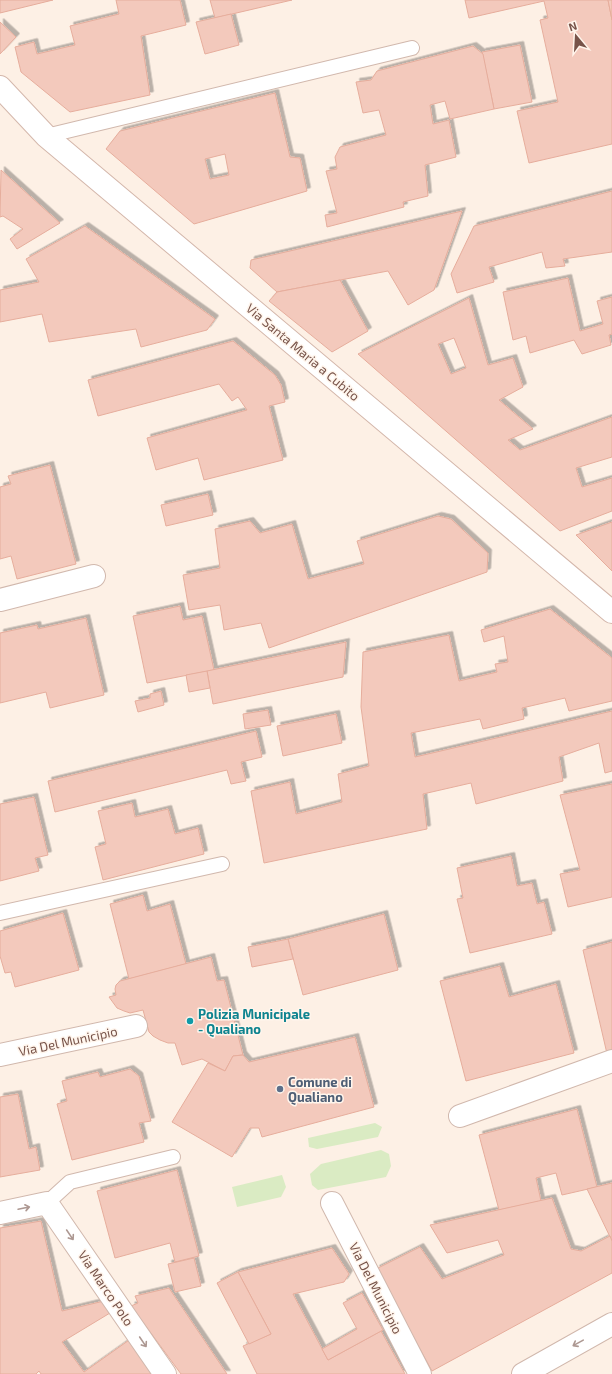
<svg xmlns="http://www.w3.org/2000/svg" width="612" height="1374" viewBox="0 0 612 1374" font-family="'Exo 2',sans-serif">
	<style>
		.grass { fill: #daebc3 }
		.building { fill: #f3c9bc; stroke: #e6ad9c; fill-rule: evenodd; filter: url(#shadow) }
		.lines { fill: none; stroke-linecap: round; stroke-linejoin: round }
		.service-casing { stroke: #d1b8ad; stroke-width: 16 }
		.pedestrian-casing { stroke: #d1b8ad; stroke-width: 24 }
		.minor-casing { stroke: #d1b8ad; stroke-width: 24 }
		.tertiary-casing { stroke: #d1b8ad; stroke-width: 24 }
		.secondary-casing { stroke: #d4b7ab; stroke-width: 24 }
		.service { stroke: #fff; stroke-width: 14 }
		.pedestrian { stroke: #fff; stroke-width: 22 }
		.minor { stroke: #fff; stroke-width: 22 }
		.tertiary { stroke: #fff; stroke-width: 22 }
		.secondary { stroke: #fff; stroke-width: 22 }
		.oneway { stroke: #ad9892 }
		.culture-dot { fill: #0f9aa8; stroke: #fff5ec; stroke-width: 1.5 }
		.service-dot { fill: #5c6f8a; stroke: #fff5ec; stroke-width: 1.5 }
		.labels { text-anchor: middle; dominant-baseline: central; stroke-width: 3; stroke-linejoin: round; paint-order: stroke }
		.street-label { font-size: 13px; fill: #775349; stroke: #fff5ec }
		.culture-label { font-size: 13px; font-weight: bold; fill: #0d838f; stroke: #fff5ec; text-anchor: start }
		.service-label { font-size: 13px; font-weight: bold; fill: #4e5e75; stroke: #fff5ec; text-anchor: start }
	</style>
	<defs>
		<filter id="shadow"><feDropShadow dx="3.5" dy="-3.5" stdDeviation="0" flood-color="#0004"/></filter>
	</defs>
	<rect width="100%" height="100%" fill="#fdf0e5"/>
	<g class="grass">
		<polygon points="375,1123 382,1127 378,1137 317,1149 309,1147 308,1138"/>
		<polygon points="381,1150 389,1154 391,1166 386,1177 318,1190 312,1185 310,1174 321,1164"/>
		<polygon points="282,1175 286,1187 281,1197 237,1207 232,1187"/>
	</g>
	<g class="building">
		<polygon points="0,0 53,0 0,13"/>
		<polygon points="116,0 180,0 186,25 141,36 150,95 70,112 21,72 15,47 34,42 37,54 75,45 70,26 119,14"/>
		<polygon points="210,0 292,0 215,18"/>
		<polygon points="465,0 608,0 612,20 612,144 529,163 517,111 558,102 540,20 548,18 544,1 469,18"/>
		<polygon points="608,0 612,0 612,20"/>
		<polygon points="231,14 239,45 205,54 196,22"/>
		<polygon points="0,22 16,37 0,54"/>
		<polygon points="520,45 532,102 494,109 482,52"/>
		<polygon points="473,46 483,54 494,109 450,119 445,101 430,105 433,124 449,120 456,157 425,165 428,196 403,202 404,207 327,227 325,215 337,213 326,171 337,169 335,157 340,147 386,135 379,110 363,113 356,82 371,80 377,71"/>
		<path d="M275 93 290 157 300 158 307 191 194 224 106 149 120 131ZM225 154 229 175 210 179 205 159Z"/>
		<polygon points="1,170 60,223 17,249 10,239 23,229 3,216 0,217"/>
		<polygon points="612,191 612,252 563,259 565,266 546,268 542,252 489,267 494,282 457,293 451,274 474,226"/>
		<polygon points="462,211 434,290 408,305 388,271 277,292 250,268 251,260"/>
		<polygon points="85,226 215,319 207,330 141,347 136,329 49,342 42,314 0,322 0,290 39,282 26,259"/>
		<polygon points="568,278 580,331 603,324 597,301 612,297 612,334 609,335 611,345 582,354 574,340 530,353 526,336 513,340 503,292"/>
		<polygon points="340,280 368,331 332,352 269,301 277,292"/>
		<path d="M469 298 488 365 513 358 523 387 499 400 533 429 508 440 520 450 612 417V457L576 468 582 487 612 478V511L560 531 358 354ZM454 338 466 368 451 374 438 344Z"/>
		<polygon points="233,341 275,375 281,385 285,402 269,406 283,460 204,480 198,458 156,470 147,438 247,410 238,397 232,401 219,384 98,416 88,380"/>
		<polygon points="50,465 76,564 17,579 11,556 0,559 0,487 11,484 8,476"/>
		<polygon points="208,494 213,515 166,526 161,505"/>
		<polygon points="438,516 451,519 488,553 487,572 269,648 261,623 224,630 220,605 189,610 183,575 220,568 215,529 250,521 260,533 292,524 308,579 364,564 357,541"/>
		<polygon points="612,522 612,571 576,535"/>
		<polygon points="180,606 183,620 202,616 214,670 147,683 133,616"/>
		<polygon points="550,609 612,658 612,701 569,711 565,698 522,708 524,719 483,729 480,719 411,733 415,757 612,711 612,771 605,773 599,743 559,757 563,781 476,804 471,783 423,794 427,829 264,863 251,791 290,782 296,814 342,802 338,774 369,766 361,707 363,652 449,635 459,681 497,672 495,664 508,662 504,636 484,642 481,630"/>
		<polygon points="86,618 104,695 50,708 46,692 0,703 0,633 37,625 38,629"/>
		<polygon points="346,642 343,677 213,704 207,671"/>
		<polygon points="207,671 210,688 189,692 186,675"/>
		<polygon points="161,691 164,705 138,712 135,701 150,698 150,694"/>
		<polygon points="268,710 271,725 245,729 243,714"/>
		<polygon points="336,714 342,743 283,756 277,726"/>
		<polygon points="256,731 262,757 241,762 246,781 231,784 227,770 55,812 48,781"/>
		<polygon points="612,784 612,897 568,907 560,874 580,870 560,795"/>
		<polygon points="34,797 48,855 35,858 39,871 0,881 0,804"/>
		<polygon points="132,803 135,817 168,809 175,834 198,828 204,854 103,880 95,847 106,844 98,811"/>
		<polygon points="511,856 517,886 532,883 537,904 544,902 552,934 470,953 457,899 463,898 457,868"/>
		<polygon points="143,895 147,911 170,904 186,964 129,979 110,904"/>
		<polygon points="63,913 79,970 15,987 11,972 5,973 0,956 0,931"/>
		<polygon points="384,914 398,970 303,995 288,939"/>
		<polygon points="288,939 293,959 252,967 248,947"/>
		<polygon points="612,942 612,1057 608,1058 583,950"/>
		<polygon points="211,957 217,981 224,980 243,1055 233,1056 225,1071 202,1059 182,1065 175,1043 168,1043 160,1040 153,1036 149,1032 143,1010 130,1013 124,1011 117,1008 109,997 116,995 115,989 116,985 120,981"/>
		<polygon points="500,966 509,997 556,984 574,1053 466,1081 440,981"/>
		<polygon points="355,1037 374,1107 262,1137 259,1128 250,1128 232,1157 172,1122 208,1063 225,1071 233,1056 243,1055 249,1062"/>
		<polygon points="130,1069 139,1076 151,1121 139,1123 144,1142 72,1160 57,1104 67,1101 62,1081 98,1072 100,1077"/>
		<polygon points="18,1094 29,1149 36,1147 40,1170 0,1177 0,1097"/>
		<polygon points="577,1109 597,1187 562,1195 556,1173 536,1178 541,1201 499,1210 479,1135"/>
		<polygon points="177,1170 199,1256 175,1262 170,1243 115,1258 97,1191"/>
		<polygon points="612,1183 612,1241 587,1189"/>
		<polygon points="552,1198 571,1249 581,1251 610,1236 612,1241 612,1273 432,1371 376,1269 420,1247 442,1279 504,1255 498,1240 447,1253 430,1225"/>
		<polygon points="41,1221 62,1311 104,1301 110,1313 62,1342 84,1372 132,1338 159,1374 41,1374 39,1371 36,1374 0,1374 0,1228"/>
		<polygon points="332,1248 349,1274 344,1282 293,1294 328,1360 381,1331 405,1374 257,1374 243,1346 271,1334 238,1272"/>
		<polygon points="194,1258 201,1286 175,1292 168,1264"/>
		<polygon points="238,1272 271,1334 249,1344 217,1283"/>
		<polygon points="169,1288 227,1374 181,1374 131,1306 138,1303 135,1296"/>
		<polygon points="362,1293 383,1330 328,1360 322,1349 357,1329 343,1303"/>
	</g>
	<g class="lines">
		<defs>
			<g id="service">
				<polyline points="46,136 412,48"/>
				<polyline points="0,913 222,864"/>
				<polyline points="47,1203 70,1182 173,1157"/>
			</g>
			<polyline id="pedestrian" points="332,1203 420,1374"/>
			<g id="minor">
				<polyline points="0,600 94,576"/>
				<polyline points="0,1055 136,1026"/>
				<polyline points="460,1116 612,1061"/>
				<polyline points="0,1213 47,1203 165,1374"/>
			</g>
			<polyline id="tertiary" points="523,1374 612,1324"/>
			<polyline id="secondary" points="0,87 46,136 612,612"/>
		</defs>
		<use href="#service" class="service-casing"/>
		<use href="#pedestrian" class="pedestrian-casing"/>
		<use href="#minor" class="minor-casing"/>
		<use href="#tertiary" class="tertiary-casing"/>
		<use href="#secondary" class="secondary-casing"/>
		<use href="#service" class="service"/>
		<use href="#pedestrian" class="pedestrian"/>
		<use href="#minor" class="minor"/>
		<use href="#tertiary" class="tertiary"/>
		<use href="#secondary" class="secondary"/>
	</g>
	<defs><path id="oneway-shaft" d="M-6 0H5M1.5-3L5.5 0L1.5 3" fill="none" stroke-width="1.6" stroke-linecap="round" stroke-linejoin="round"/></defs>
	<g class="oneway">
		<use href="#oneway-shaft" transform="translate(24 1208) rotate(-12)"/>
		<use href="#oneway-shaft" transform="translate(70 1235) rotate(56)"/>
		<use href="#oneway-shaft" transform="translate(143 1342) rotate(56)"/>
		<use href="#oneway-shaft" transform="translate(578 1343) rotate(151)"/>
	</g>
	<circle class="culture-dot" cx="190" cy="1021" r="4"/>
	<circle class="service-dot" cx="280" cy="1089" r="4"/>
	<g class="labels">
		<g class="street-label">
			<text transform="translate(303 352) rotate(40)">Via Santa Maria a Cubito</text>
			<text transform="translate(68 1041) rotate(-12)">Via Del Municipio</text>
			<text transform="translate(106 1288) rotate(56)">Via Marco Polo</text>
			<text transform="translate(376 1288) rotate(63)">Via Del Municipio</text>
		</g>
		<g class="culture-label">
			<text x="198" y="1014">Polizia Municipale<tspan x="198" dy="15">- Qualiano</tspan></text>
		</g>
		<g class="service-label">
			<text x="288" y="1082">Comune di<tspan x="288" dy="15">Qualiano</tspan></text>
		</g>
	</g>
	<g transform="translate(576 36) rotate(342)" stroke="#fff5ec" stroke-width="3" paint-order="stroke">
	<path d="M0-3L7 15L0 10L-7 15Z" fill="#775349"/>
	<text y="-6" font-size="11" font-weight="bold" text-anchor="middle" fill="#775349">N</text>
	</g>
</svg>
